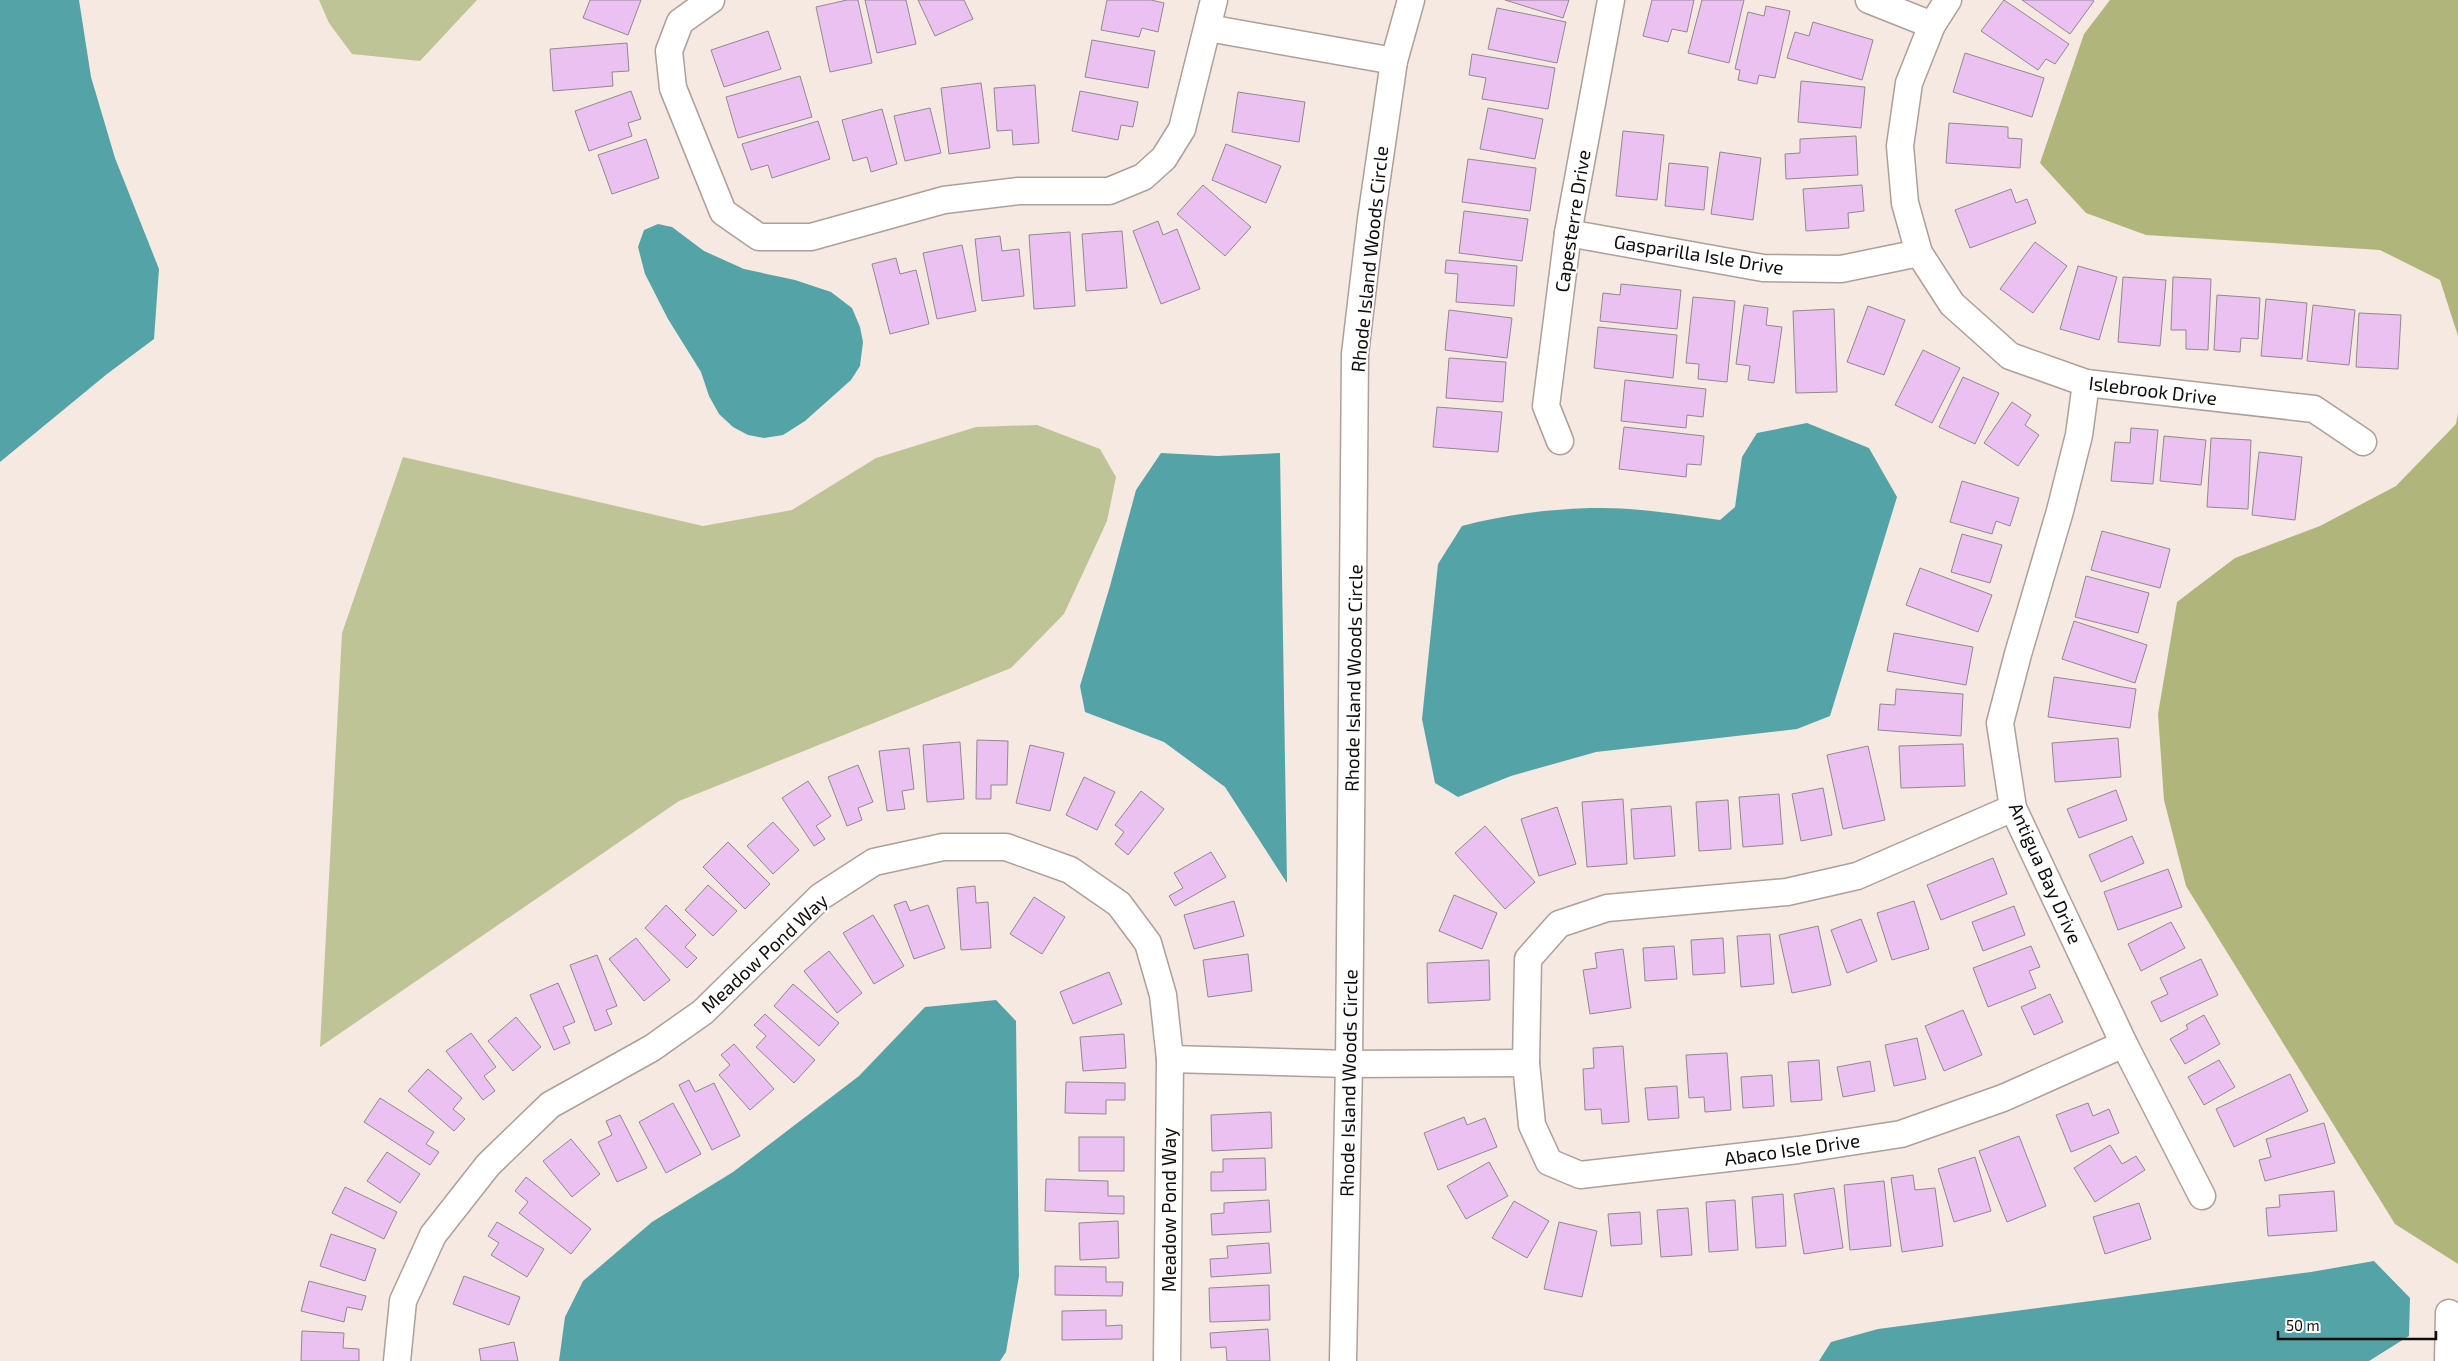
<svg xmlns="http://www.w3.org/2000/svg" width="2458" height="1361" viewBox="0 0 2458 1361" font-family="'Exo 2',sans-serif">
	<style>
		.green { fill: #bfc497 }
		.forest { fill: #b0b57b }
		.water { fill: #54a3a7 }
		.building { fill: #eac1f0; stroke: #918992 }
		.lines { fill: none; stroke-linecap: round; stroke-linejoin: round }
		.minor-casing { stroke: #aca09a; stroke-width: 29 }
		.minor { stroke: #fff; stroke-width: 26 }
		.labels { text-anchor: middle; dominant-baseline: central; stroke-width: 4; stroke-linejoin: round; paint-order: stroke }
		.street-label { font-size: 19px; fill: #100c0a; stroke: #fff }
	</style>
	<rect width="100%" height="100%" fill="#f6e9e2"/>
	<g class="green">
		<polygon points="319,0 477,0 420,61 352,54 329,23"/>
		<polygon points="1037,425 1100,449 1116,477 1107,521 1064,614 1011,668 679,801 320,1047 342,633 403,457 703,526 792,510 876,458 976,427"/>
	</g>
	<g class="forest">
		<polygon points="2110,0 2458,0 2458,336 2440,280 2380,250 2146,235 2086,213 2040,163 2084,34"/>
		<polygon points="2458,412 2458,1264 2395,1224 2186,886 2164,800 2158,714 2177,602 2235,558 2320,526 2396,486 2456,424"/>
	</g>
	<g class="water">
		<polygon points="0,0 79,0 91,77 115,158 159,269 154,339 107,374 0,462"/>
		<polygon points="658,224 672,227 704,251 744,269 795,280 831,292 852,308 860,327 863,342 860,366 851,380 805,421 783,435 764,438 748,435 733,427 719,414 709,396 701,372 668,319 645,274 638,247 644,230"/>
		<path d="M1807 423 1869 448 1897 497 1830 716 1797 729 1596 752 1511 776 1458 797 1435 783 1422 719 1438 564 1462 526C1507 514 1556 508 1602 508 1642 508 1682 515 1720 520L1735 507 1742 457 1757 433Z"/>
		<polygon points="1161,453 1218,456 1280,453 1287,883 1225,787 1164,742 1085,712 1080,686 1110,586 1136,490"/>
		<polygon points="996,1000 1016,1021 1019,1276 1006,1352 1000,1361 559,1361 565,1317 583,1281 652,1222 733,1172 859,1076 925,1007"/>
		<polygon points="2374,1261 2410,1298 2409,1336 2369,1361 1819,1361 1831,1342 1878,1329 2311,1272"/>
	</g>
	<g class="building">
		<polygon points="590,0 641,0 628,35 583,18"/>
		<polygon points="847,0 858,0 872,63 830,72 816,7"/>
		<polygon points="865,0 906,0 916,44 877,53"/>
		<polygon points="918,0 964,0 973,19 935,36"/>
		<polygon points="1107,0 1151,0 1164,3 1158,32 1142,28 1139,37 1101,30"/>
		<polygon points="1505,0 1569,0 1563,18"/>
		<polygon points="1652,0 1694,0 1687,32 1672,29 1668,42 1643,36"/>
		<polygon points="1702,0 1744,0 1729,63 1688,53"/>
		<polygon points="2004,0 2069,44 2055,64 2046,59 2038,70 1981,31"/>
		<polygon points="2022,0 2092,0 2094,1 2070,34"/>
		<polygon points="1766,6 1790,11 1775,78 1759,75 1757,84 1738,80 1740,70 1735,69 1748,12 1764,16"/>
		<polygon points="1497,8 1566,22 1557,63 1488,49"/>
		<polygon points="1813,22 1873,40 1862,80 1787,58 1795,32 1809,36"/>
		<polygon points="768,31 781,69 724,87 711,50"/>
		<polygon points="1092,40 1155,51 1148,88 1085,77"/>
		<polygon points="627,43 629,71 612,72 613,86 553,91 550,49"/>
		<polygon points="1965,53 2044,78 2032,117 1953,92"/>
		<polygon points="1472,54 1555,68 1548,109 1482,99 1486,78 1469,75"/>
		<polygon points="800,76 812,117 738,138 726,97"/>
		<polygon points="1801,81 1865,87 1861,128 1798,122"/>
		<polygon points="981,83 990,148 949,154 941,88"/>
		<polygon points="1035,85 1039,143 1013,145 1012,130 997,131 994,88"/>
		<polygon points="631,91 641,119 628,123 632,136 589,151 575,111"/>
		<polygon points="1080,91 1138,102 1133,127 1121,125 1118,140 1072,131"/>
		<polygon points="1238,92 1305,102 1299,142 1232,132"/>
		<polygon points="930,108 941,153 905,161 894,116"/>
		<polygon points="1488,108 1543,119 1535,159 1480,149"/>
		<polygon points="882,109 897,164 871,172 867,157 853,161 842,120"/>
		<polygon points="818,121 830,159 772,178 768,165 751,170 742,144"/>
		<polygon points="1949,123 2008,127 2008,138 2022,139 2020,168 1946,163"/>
		<polygon points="1623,131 1664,135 1657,200 1616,196"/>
		<polygon points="1856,136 1858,175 1786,179 1785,154 1800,153 1800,139"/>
		<polygon points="646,139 659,178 612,194 598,155"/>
		<polygon points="1226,144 1281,166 1266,203 1212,180"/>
		<polygon points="1720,152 1761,158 1753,220 1711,214"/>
		<polygon points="1468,159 1536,168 1530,211 1462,202"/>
		<polygon points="1669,163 1708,167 1704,210 1665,206"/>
		<polygon points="1203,185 1251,227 1225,256 1177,214"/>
		<polygon points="1862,185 1864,211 1848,213 1849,228 1806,231 1803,189"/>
		<polygon points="2011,189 2016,203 2027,199 2036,223 1970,248 1955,210"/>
		<polygon points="1464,211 1528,219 1522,261 1459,253"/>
		<polygon points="1158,221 1163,235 1177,229 1200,289 1161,304 1133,231"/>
		<polygon points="1122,231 1127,288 1086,291 1082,234"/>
		<polygon points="1070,232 1075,306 1034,309 1029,235"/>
		<polygon points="1000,236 1002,251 1019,249 1024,296 982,301 975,239"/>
		<polygon points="2035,242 2067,266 2033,313 2000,289"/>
		<polygon points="962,245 976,311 937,319 923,253"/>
		<polygon points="896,258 900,274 916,270 929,324 890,334 872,264"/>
		<polygon points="1446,260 1517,266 1514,306 1456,302 1458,274 1445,273"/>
		<polygon points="2078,266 2117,277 2099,340 2060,329"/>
		<polygon points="2123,277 2166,280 2160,346 2118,342"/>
		<polygon points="2173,277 2211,279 2208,350 2186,349 2186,330 2171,330"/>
		<polygon points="1621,284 1681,290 1677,329 1600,321 1603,293 1620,295"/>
		<polygon points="2217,295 2260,298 2258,339 2241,338 2240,352 2214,350"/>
		<polygon points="1693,297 1735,301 1727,382 1698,379 1699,364 1686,363"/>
		<polygon points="2266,299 2307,303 2302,359 2261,356"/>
		<polygon points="1744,305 1768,308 1766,325 1782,327 1774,383 1748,380 1750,366 1736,364"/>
		<polygon points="2313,305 2355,310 2349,365 2307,361"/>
		<polygon points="1868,306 1905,320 1884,375 1847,362"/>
		<polygon points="1834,309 1837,392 1796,393 1793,311"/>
		<polygon points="1449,310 1512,318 1507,358 1445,350"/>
		<polygon points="2359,313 2401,315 2398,369 2356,367"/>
		<polygon points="1598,327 1677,335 1673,378 1594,368"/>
		<polygon points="1923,350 1960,368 1932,423 1895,405"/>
		<polygon points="1449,358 1506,362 1503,402 1446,398"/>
		<polygon points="1963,377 1999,393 1975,444 1939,427"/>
		<polygon points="1625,380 1706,389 1703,417 1687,415 1686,428 1621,421"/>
		<polygon points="2012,402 2031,415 2025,425 2039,435 2018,466 1984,443"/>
		<polygon points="1437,407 1502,412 1498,452 1433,447"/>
		<polygon points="1624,427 1704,436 1701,465 1687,464 1686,477 1619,469"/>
		<polygon points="2131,428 2158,430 2153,484 2111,481 2115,442 2130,443"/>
		<polygon points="2164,436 2206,440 2201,485 2160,481"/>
		<polygon points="2211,438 2251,440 2248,509 2207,507"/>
		<polygon points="2259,452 2302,457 2295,520 2252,515"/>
		<polygon points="1962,481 2019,498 2010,526 1996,521 1992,534 1950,522"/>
		<polygon points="2102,531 2170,549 2160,588 2091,570"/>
		<polygon points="1962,534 2002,545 1990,583 1951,572"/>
		<polygon points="1920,568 1992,595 1978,632 1906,605"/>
		<polygon points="2086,576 2149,593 2138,633 2075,617"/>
		<polygon points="2074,621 2147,645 2135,683 2062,659"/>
		<polygon points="1894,633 1973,647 1966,685 1887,671"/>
		<polygon points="2054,677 2136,689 2130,728 2048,717"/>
		<polygon points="1896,689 1963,694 1961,736 1878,730 1880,704 1895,705"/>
		<polygon points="2118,738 2121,777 2055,782 2052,743"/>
		<polygon points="977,740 1008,741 1007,785 991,785 991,799 976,799"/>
		<polygon points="960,742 964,799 927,802 923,745"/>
		<polygon points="1963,744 1965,786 1901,788 1899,746"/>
		<polygon points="1030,745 1064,753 1050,811 1016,803"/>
		<polygon points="1868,746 1885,820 1843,829 1827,755"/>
		<polygon points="909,748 914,789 902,791 905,809 887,811 879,751"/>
		<polygon points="858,765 873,802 858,808 862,820 847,826 828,777"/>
		<polygon points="1084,777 1115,792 1097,830 1066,815"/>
		<polygon points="808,781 831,816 816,826 825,839 814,846 782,798"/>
		<polygon points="1823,788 1832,835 1801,841 1792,794"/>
		<polygon points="2116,790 2127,820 2079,838 2067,809"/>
		<polygon points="1141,791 1164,809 1128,855 1115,844 1124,832 1115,825"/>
		<polygon points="1779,794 1783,844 1743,847 1739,797"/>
		<polygon points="1623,799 1627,864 1587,867 1582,802"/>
		<polygon points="1728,800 1731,849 1699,851 1696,802"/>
		<polygon points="1671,806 1675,856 1634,859 1631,809"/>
		<polygon points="1557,807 1576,864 1539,876 1521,819"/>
		<polygon points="773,822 799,850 773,874 747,846"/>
		<polygon points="1485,826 1535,882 1505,909 1455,853"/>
		<polygon points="2132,836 2144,863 2101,882 2089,855"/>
		<polygon points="728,842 770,884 745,909 703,867"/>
		<polygon points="1211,852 1226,877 1175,906 1169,896 1183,888 1174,873"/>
		<polygon points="1993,858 2007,894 1941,920 1927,885"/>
		<polygon points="2168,869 2182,907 2118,930 2104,892"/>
		<polygon points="708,885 737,911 713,936 685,910"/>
		<polygon points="975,886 976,903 988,902 991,948 961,950 957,888"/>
		<polygon points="1454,895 1497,913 1482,949 1439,931"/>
		<polygon points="1034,897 1065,917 1042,954 1010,934"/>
		<polygon points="906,901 910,911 928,905 945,948 914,959 894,905"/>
		<polygon points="1234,901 1244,936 1194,949 1184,915"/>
		<polygon points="1914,901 1929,949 1892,960 1877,913"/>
		<polygon points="666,905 696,935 685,947 697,958 687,968 645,928"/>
		<polygon points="2014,906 2025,935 1983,951 1972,922"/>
		<polygon points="873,915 904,966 874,984 843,933"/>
		<polygon points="1861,919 1877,961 1847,973 1831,930"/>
		<polygon points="2171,922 2185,948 2141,971 2128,944"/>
		<polygon points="1818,926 1831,985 1792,993 1779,935"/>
		<polygon points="1770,934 1774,984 1741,987 1737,936"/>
		<polygon points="636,938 670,980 644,1001 609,959"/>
		<polygon points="1723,938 1725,973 1693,975 1691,940"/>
		<polygon points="1674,946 1677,979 1645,981 1643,948"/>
		<polygon points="2031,946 2040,967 2029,971 2036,988 1988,1007 1973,968"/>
		<polygon points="1623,949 1631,1008 1590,1014 1583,970 1597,968 1595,953"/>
		<polygon points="829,951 862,993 837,1013 804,971"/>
		<polygon points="1248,954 1252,991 1208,997 1203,960"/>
		<polygon points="597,955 617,1006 606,1010 612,1024 595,1031 570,965"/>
		<polygon points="2201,959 2218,995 2161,1022 2151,1002 2168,994 2160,978"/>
		<polygon points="1489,960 1490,1000 1428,1003 1427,963"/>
		<polygon points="1109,972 1122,1004 1073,1024 1060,992"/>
		<polygon points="558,983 575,1022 563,1027 570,1043 554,1050 530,995"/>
		<polygon points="793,984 839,1023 819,1046 774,1006"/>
		<polygon points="2050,994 2063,1022 2034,1035 2021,1007"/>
		<polygon points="1963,1010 1982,1055 1944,1071 1925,1026"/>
		<polygon points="765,1014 815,1060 794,1083 756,1047 766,1036 754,1025"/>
		<polygon points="2204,1015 2220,1044 2185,1064 2170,1039 2188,1029 2186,1025"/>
		<polygon points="516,1017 541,1047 513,1071 488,1041"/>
		<polygon points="471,1033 496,1067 484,1076 495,1091 483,1100 446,1051"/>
		<polygon points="1124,1034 1126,1068 1083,1071 1080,1037"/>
		<polygon points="1917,1038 1926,1079 1894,1086 1885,1045"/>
		<polygon points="734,1044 774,1089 750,1110 719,1075 730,1065 721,1055"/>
		<polygon points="1623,1046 1629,1122 1602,1124 1601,1109 1585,1110 1583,1069 1594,1068 1593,1048"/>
		<polygon points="1727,1053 1731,1110 1705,1112 1704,1097 1689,1098 1686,1055"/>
		<polygon points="1819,1060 1822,1100 1791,1102 1788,1062"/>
		<polygon points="2219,1060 2235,1087 2204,1105 2188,1077"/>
		<polygon points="1870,1061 1875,1091 1843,1097 1837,1067"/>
		<polygon points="428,1069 462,1098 453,1109 465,1119 454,1131 408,1091"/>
		<polygon points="2290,1074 2308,1111 2234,1147 2216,1109"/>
		<polygon points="1772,1075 1774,1106 1743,1108 1741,1077"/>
		<polygon points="689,1080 695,1092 714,1083 740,1136 712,1150 679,1085"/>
		<polygon points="1066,1082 1125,1083 1125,1100 1106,1100 1106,1114 1065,1113"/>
		<polygon points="1677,1086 1679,1118 1648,1120 1645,1088"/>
		<polygon points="380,1098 434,1132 426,1144 439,1152 430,1165 364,1122"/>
		<polygon points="673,1103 701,1154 666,1173 639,1122"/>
		<polygon points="2088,1103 2093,1116 2109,1109 2119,1133 2071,1152 2056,1115"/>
		<polygon points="1271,1112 1272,1148 1212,1151 1211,1115"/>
		<polygon points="620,1115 647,1168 617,1182 598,1142 612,1135 606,1121"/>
		<polygon points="1464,1117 1467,1125 1485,1118 1497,1147 1438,1170 1424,1133"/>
		<polygon points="2324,1123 2335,1163 2265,1181 2259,1160 2271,1157 2266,1139"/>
		<polygon points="2019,1136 2046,1206 2007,1222 1979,1151"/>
		<rect x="1079" y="1137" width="45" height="34"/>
		<polygon points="571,1139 600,1174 572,1197 543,1161"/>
		<polygon points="2110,1145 2122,1164 2136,1156 2145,1170 2095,1202 2074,1168"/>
		<polygon points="387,1152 420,1174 400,1203 367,1181"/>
		<polygon points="1975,1157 1991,1211 1954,1222 1938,1169"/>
		<polygon points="1265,1158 1266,1190 1211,1191 1211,1172 1223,1172 1223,1159"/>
		<polygon points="1489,1162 1508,1196 1466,1219 1447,1186"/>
		<polygon points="1913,1175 1915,1190 1935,1188 1943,1246 1902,1252 1891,1178"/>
		<polygon points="526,1177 591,1229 571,1254 519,1213 528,1202 515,1191"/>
		<polygon points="1046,1179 1108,1181 1108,1196 1124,1196 1124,1214 1045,1211"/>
		<polygon points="1884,1181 1891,1246 1850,1250 1844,1185"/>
		<polygon points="345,1187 397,1212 384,1239 332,1213"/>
		<polygon points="1834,1188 1843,1248 1804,1254 1794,1194"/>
		<polygon points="2334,1191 2337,1231 2268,1236 2266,1208 2280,1207 2279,1195"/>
		<polygon points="1783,1194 1786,1246 1756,1248 1752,1197"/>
		<polygon points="1269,1200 1271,1232 1212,1235 1211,1214 1224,1213 1224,1203"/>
		<polygon points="1735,1200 1738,1250 1709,1252 1706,1202"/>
		<polygon points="1514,1201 1549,1221 1527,1258 1492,1238"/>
		<polygon points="2139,1203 2151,1239 2105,1254 2093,1217"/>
		<polygon points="1688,1208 1692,1255 1661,1257 1657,1210"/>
		<polygon points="1640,1212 1642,1244 1611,1246 1608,1214"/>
		<polygon points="1118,1221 1119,1258 1080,1260 1079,1223"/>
		<polygon points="497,1222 544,1249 527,1277 491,1255 499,1243 488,1236"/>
		<polygon points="1559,1222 1597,1231 1582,1297 1544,1289"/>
		<polygon points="331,1234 376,1249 365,1281 320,1266"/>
		<polygon points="1269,1243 1271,1273 1211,1277 1210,1259 1228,1258 1227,1246"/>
		<polygon points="1055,1266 1106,1267 1106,1282 1123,1282 1122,1296 1055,1295"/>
		<polygon points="464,1276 520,1297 509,1325 453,1304"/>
		<polygon points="309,1281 366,1296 362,1310 347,1307 344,1322 301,1311"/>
		<polygon points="1269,1285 1270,1320 1210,1322 1209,1288"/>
		<polygon points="1106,1310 1106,1326 1122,1325 1122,1339 1062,1340 1062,1311"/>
		<polygon points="1268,1329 1270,1361 1227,1361 1226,1347 1211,1348 1210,1333"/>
		<polygon points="302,1331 344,1333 343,1348 359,1349 359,1361 301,1361"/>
		<polygon points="514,1342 518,1361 481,1361 479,1349"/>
	</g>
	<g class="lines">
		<defs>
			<g id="minor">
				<polyline points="711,0 680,22 669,51 673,88 723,212 759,237 811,237 944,200 1019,191 1109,191 1143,177 1164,158 1182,129 1214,0"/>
				<polyline points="1869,0 1932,25"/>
				<polyline points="1948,0 1932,25 1909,83 1900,146 1905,203 1919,253 1952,304 2010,356 2086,383 2314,409 2363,442"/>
				<polyline points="1208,28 1394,61"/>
				<polyline points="1568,233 1763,268 1841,269 1919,253"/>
				<polyline points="2086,383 2079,435 2060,511 2018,654 2000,723 2013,808 2124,1044 2202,1196"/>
				<polyline points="1560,441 1546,406 1568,233 1611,0"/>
				<polyline points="2013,808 1857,876 1787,892 1607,908 1559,924 1528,959 1526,1063 1532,1125 1549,1162 1580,1175 1798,1150 1901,1134 2003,1098 2124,1044"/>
				<polyline points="1170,1059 1349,1064 1526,1063"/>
				<polyline points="397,1361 403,1301 433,1235 488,1165 550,1105 652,1048 703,1012 820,897 874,862 943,847 1006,847 1070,870 1119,904 1148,943 1163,995 1170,1059 1167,1361"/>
				<polyline points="1343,1361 1349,1064 1355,354 1371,219 1394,61 1411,0"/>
				<polyline points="2448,1361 2449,1313"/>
			</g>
		</defs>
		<use href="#minor" class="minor-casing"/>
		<use href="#minor" class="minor"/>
	</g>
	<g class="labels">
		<g class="street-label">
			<text transform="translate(1572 221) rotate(-81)">Capesterre Drive</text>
			<text transform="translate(1699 254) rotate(9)">Gasparilla Isle Drive</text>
			<text transform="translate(1369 259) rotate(-84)">Rhode Island Woods Circle</text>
			<text transform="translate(2153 390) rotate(7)">Islebrook Drive</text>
			<text transform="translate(1353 678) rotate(-89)">Rhode Island Woods Circle</text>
			<text transform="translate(2046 873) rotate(66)">Antigua Bay Drive</text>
			<text transform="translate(764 953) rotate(-43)">Meadow Pond Way</text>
			<text transform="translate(1348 1083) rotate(-89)">Rhode Island Woods Circle</text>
			<text transform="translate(1792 1149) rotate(-8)">Abaco Isle Drive</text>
			<text transform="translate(1168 1210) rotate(-90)">Meadow Pond Way</text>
		</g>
	</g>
	<path d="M2278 1331v8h158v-8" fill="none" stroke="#100c0a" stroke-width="2.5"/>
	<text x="2286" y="1331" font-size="15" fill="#100c0a" stroke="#ffffff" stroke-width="4" paint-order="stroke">50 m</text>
</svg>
